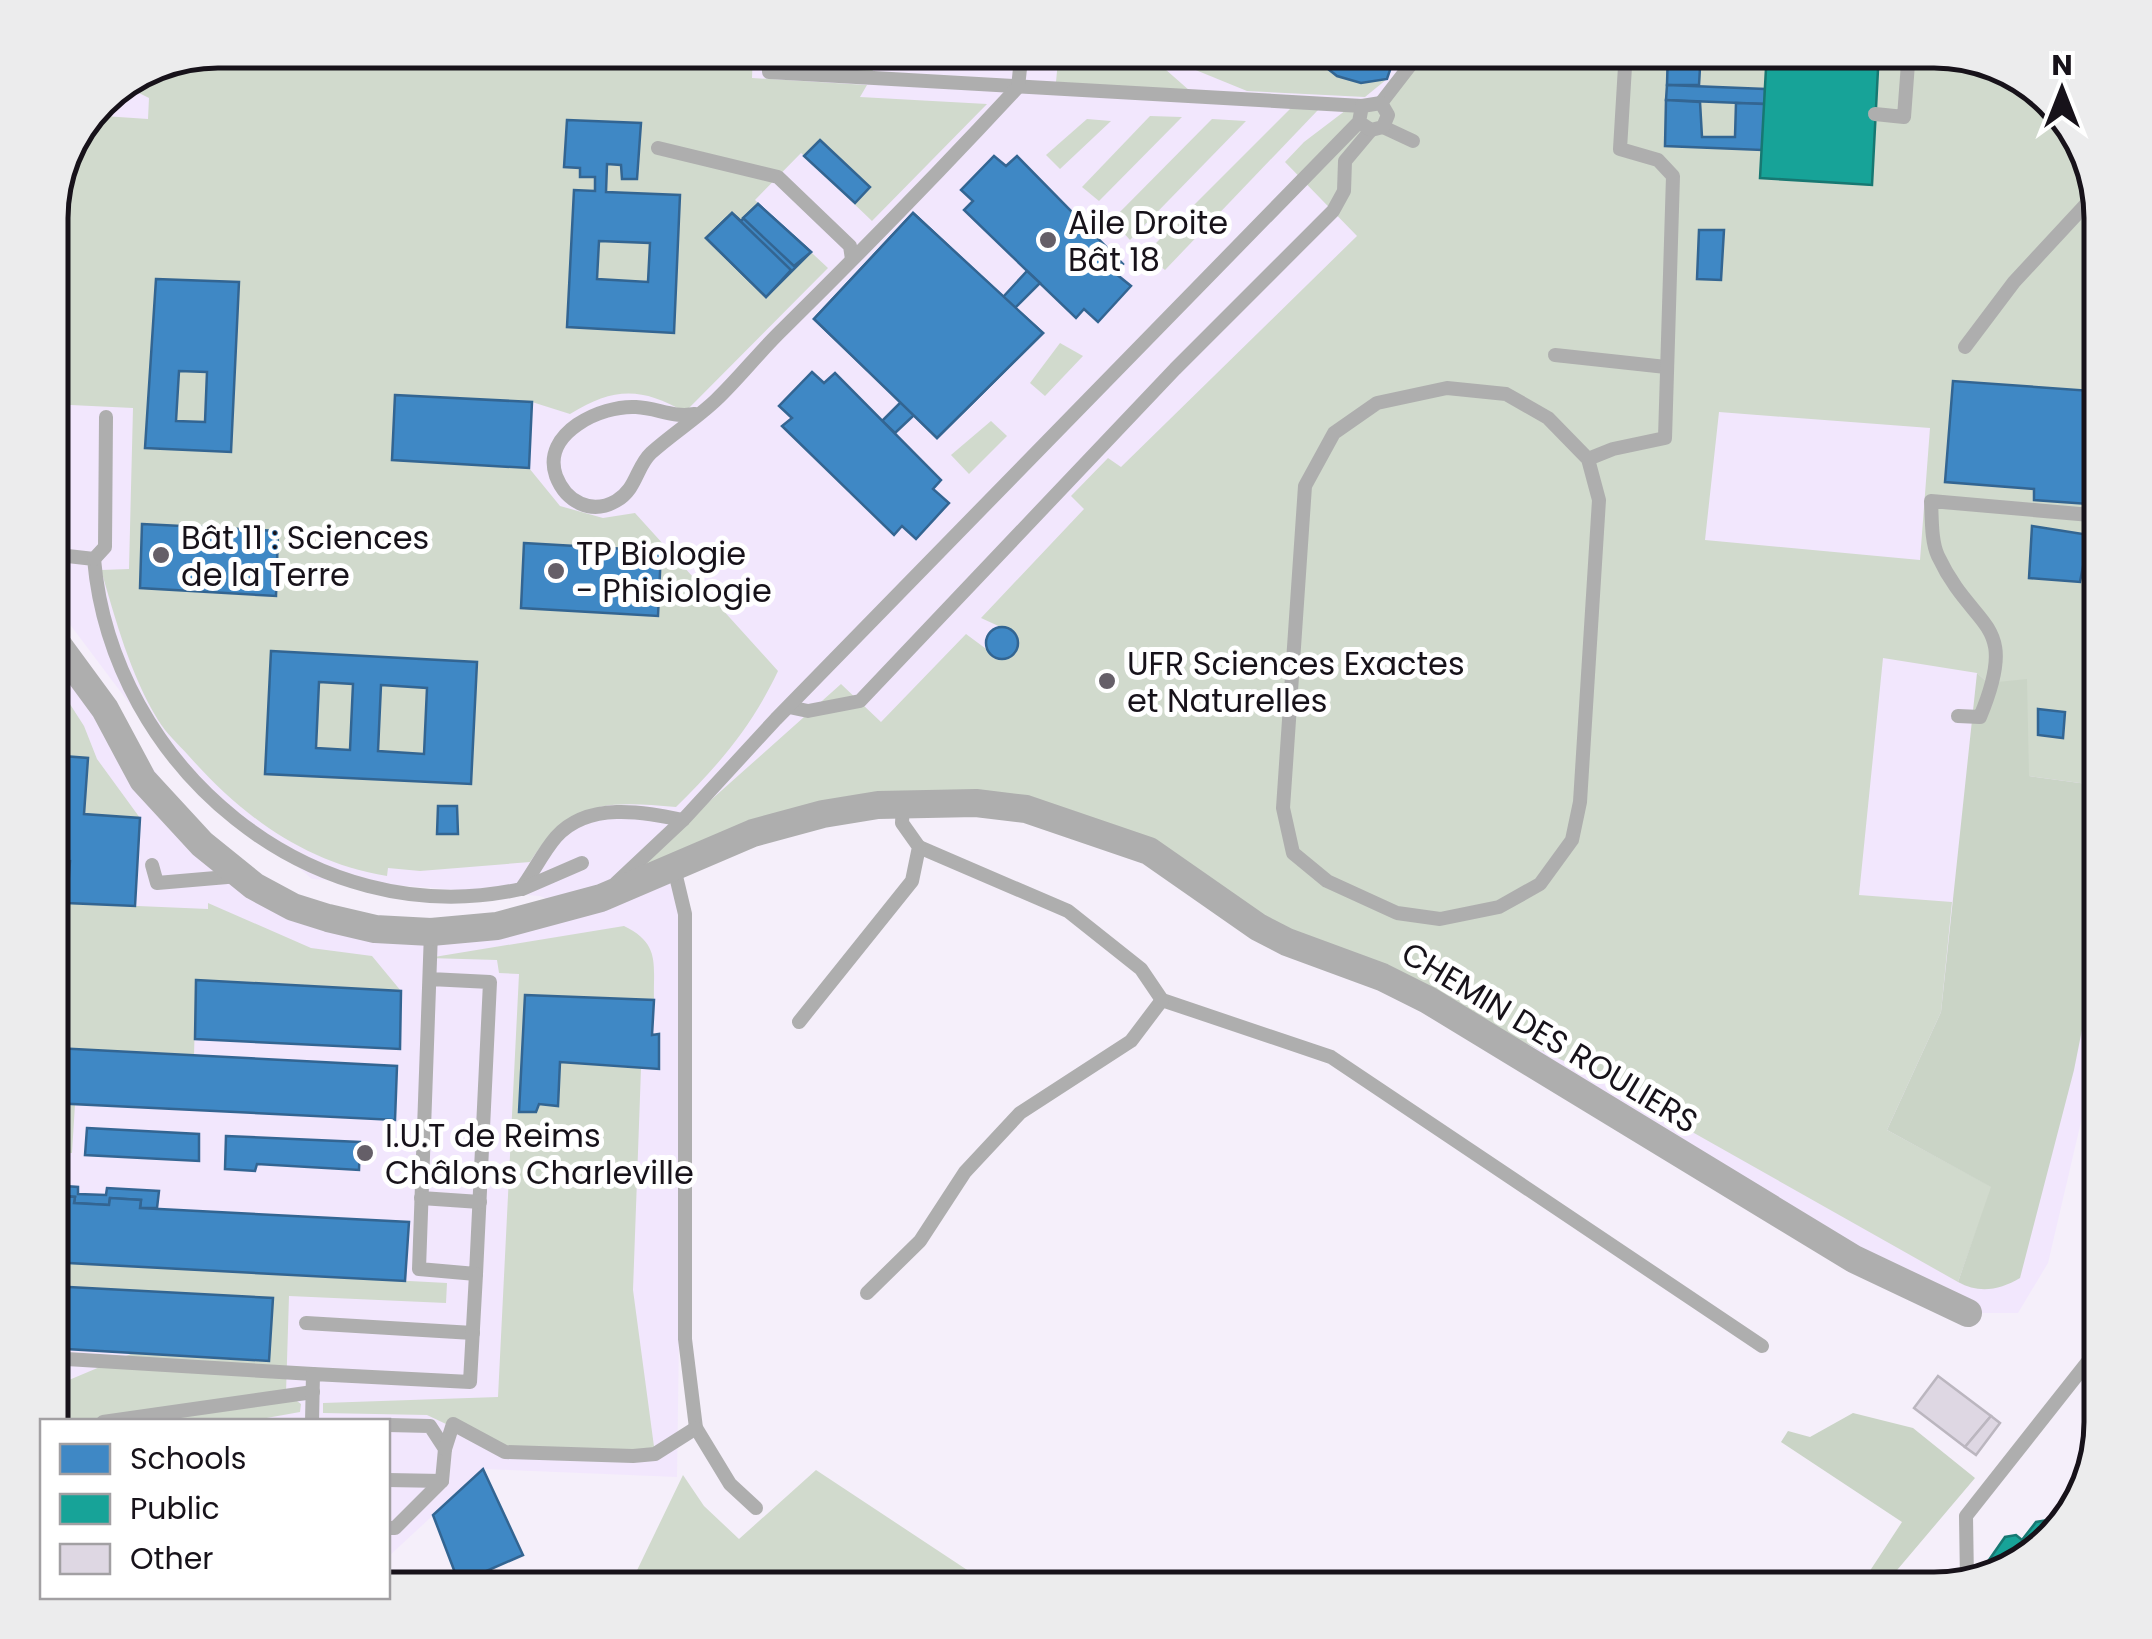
<svg xmlns="http://www.w3.org/2000/svg" width="2152" height="1639" viewBox="0 0 2152 1639" font-family="Poppins,sans-serif">
	<style>
		.built { fill: #f2e7fd }
		.green { fill: #d1dacd; fill-rule: evenodd }
		.forest { fill: #cad4c6 }
		.schools { fill: #3f88c5; stroke: #336592; stroke-width: 2.5; fill-rule: evenodd }
		.public { fill: #17a398; stroke: #177872; stroke-width: 2.5 }
		.building { fill: #ded7e3; stroke: #bbb6bf; stroke-width: 2.5 }
		.lines { fill: none; stroke-linecap: round; stroke-linejoin: round }
		.lane { stroke: #aeaeae; stroke-width: 14 }
		.street { stroke: #aeaeae; stroke-width: 28 }
		.poi-dot { fill: #655f68; stroke: #fff; stroke-width: 4 }
		.labels { text-anchor: middle; dominant-baseline: central; stroke-width: 10; stroke-linejoin: round; paint-order: stroke }
		.poi-label { font-size: 32px; fill: #17121a; stroke: #fff; text-anchor: start }
		.street-label { font-size: 32px; fill: #17121a; stroke: #fff }
		.rim { fill: none; stroke: #17121a; stroke-width: 5 }
	</style>
	<rect width="100%" height="100%" fill="#f5effa"/>
	<polygon class="built" points="218,50 1935,50 2037,85 2084,143 2102,217 2102,1032 2048,1263 2018,1313 1968,1313 1149,851 1026,809 903,804 674,869 685,914 677,1477 483,1469 388,1557 388,1422 50,1422 50,634 230,869 375,929 567,908 540,896 312,879 175,764 50,598 50,206 68,143 107,92"/>
	<g class="green">
		<path d="M218 50H753L752 78 867 85 860 97 987 104 872 221 801 153 755 200 828 268 685 412C641 387 614 387 570 414L532 402 529 468 560 506 603 518 635 513 778 671C752 726 719 765 676 807 608 801 570 799 530 862L420 871 388 868 387 876C305 863 242 816 188 755 178 744 166 733 158 720 130 674 116 621 101 570L129 569 133 408 50 404C50 312 31 191 89 115L148 119 149 98 133 90 116 89Z"/>
		<polygon points="786,50 1003,50 1000,63 866,57 874,73 787,68"/>
		<polygon points="1059,50 1115,50 1114,67 1165,69 1190,91 1056,82"/>
		<polygon points="1177,50 1311,50 1387,79 1365,97 1247,91 1176,62"/>
		<path d="M1412 50H1935L2037 85 2084 143 2102 217V612H2094L2083 681 2087 784 2029 776 1988 683 1977 673 1883 658 1859 895 1952 902 1941 1012 1887 1130 1992 1187 1958 1282 1577 1067 1382 977 1287 942 1149 851 1026 809 787 824 601 898 841 684 881 722 966 634 997 657H1009L1017 650 1016 634 981 618 1084 509 1071 496 1108 458 1121 467 1357 236 1285 162 1304 142 1354 104 1374 108ZM1719 412 1930 428 1920 560 1705 540Z"/>
		<polygon points="1291,108 1318,110 1165,270 1145,254"/>
		<polygon points="1150,116 1182,117 1099,201 1082,187"/>
		<polygon points="1087,119 1111,121 1060,169 1046,155"/>
		<polygon points="1212,119 1246,121 1130,240 1112,220"/>
		<polygon points="1060,343 1083,356 1045,396 1030,383"/>
		<polygon points="991,421 1007,436 969,474 951,455"/>
		<polygon points="50,673 84,726 97,759 140,818 84,814 87,758 50,755"/>
		<polygon points="50,859 70,861 68,903 208,909 208,903 311,948 372,956 401,991 196,981 194,1056 55,1048 52,1102 75,1104 72,1153 50,1152"/>
		<path d="M624 926C661 944 653 964 654 1000L525 996 519 1112H536L539 1104 558 1106 560 1062 659 1069H641L633 1290 655 1454 505 1452 427 1415 323 1413V1403L498 1397 519 974 499 973 497 960 428 958Z"/>
		<polygon points="50,1262 447,1283 446,1303 289,1296 286,1393 301,1404 300,1412 244,1422 50,1422 50,1388 133,1353 268,1361 273,1298 50,1286"/>
		<polygon points="816,1470 996,1589 628,1589 683,1475 704,1506 739,1539"/>
	</g>
	<g class="forest">
		<path d="M2094 612H2102V929L2074 1070 2020 1278C2000 1290 1979 1294 1958 1282L1991 1187 1887 1130 1941 1012 1977 673 1988 683 2027 679 2029 776 2087 784 2083 680Z"/>
		<polygon points="1853,1413 1913,1428 1975,1478 1881,1589 1858,1589 1902,1522 1781,1442 1788,1431 1810,1437"/>
	</g>
	<g class="schools">
		<polygon points="1311,50 1395,50 1399,57 1385,56 1390,70 1387,79 1361,83 1337,76 1313,57"/>
		<polygon points="1668,50 1701,50 1699,85 1667,85"/>
		<polygon points="1667,85 1765,89 1765,104 1666,100"/>
		<polygon points="1666,100 1700,102 1702,137 1735,137 1736,103 1765,104 1762,150 1665,146"/>
		<path d="M567 120 641 123 637 179H622L621 165 607 164 606 192 680 195 674 333 567 327 574 190 595 191V177H580V168L564 167ZM599 241 650 243 648 282 597 279Z"/>
		<polygon points="820,140 870,187 855,203 804,156"/>
		<polygon points="994,156 1006,166 1017,156 1123,264 1115,273 1131,286 1098,322 1084,309 1076,318 964,210 973,201 961,190"/>
		<polygon points="758,204 811,252 766,297 706,238 732,213 741,221"/>
		<polygon points="758,204 811,252 794,266 743,218"/>
		<polygon points="732,213 791,270 766,297 706,238"/>
		<polygon points="913,213 1003,297 1027,271 1040,283 1015,308 1043,333 937,438 914,415 895,433 882,421 901,402 814,319"/>
		<polygon points="913,213 1043,333 937,438 814,319"/>
		<polygon points="1699,230 1724,230 1721,280 1697,279"/>
		<path d="M156 279 239 282 231 452 145 448ZM179 371 207 372 205 422 176 421Z"/>
		<polygon points="812,372 824,383 835,373 941,480 933,489 949,503 916,539 902,526 894,535 782,426 792,418 779,406"/>
		<polygon points="2093,378 2102,378 2102,505 2034,500 2034,489 1945,482 1953,381 2091,391"/>
		<polygon points="395,395 532,402 529,468 392,460"/>
		<polygon points="142,524 278,531 276,596 140,588"/>
		<polygon points="2032,526 2089,535 2080,582 2029,578"/>
		<polygon points="524,543 661,551 658,616 521,608"/>
		<circle cx="1002" cy="643" r="16"/>
		<path d="M271 651 477 662 471 784 265 774ZM319 682 353 684 350 750 316 748ZM381 685 427 688 424 754 378 751Z"/>
		<polygon points="2038,709 2065,712 2063,738 2038,735"/>
		<polygon points="50,755 88,758 84,814 140,818 135,906 67,903 70,861 50,859"/>
		<polygon points="438,806 457,806 458,834 437,834"/>
		<polygon points="196,980 401,991 400,1049 195,1039"/>
		<polygon points="525,995 654,1000 652,1035 659,1034 659,1069 560,1062 558,1106 539,1104 536,1112 519,1112"/>
		<polygon points="55,1048 397,1066 395,1120 52,1103"/>
		<polygon points="87,1128 199,1134 199,1161 85,1155"/>
		<polygon points="226,1136 360,1142 359,1170 257,1164 255,1171 225,1169"/>
		<polygon points="50,1185 78,1187 78,1194 106,1195 107,1188 159,1191 157,1208 140,1208 141,1200 110,1198 109,1205 74,1203 75,1197 50,1195"/>
		<polygon points="50,1195 75,1197 74,1203 109,1205 110,1198 141,1200 140,1208 409,1222 405,1281 50,1262"/>
		<polygon points="50,1286 273,1298 269,1361 50,1348"/>
		<polygon points="483,1469 523,1555 459,1583 433,1515"/>
	</g>
	<g class="public">
		<polygon points="1767,50 1879,50 1872,185 1760,178"/>
		<polygon points="2102,1419 2102,1422 2090,1456 2087,1421"/>
		<polygon points="2054,1519 2063,1527 2008,1572 1975,1580 2005,1537 2016,1535 2022,1540 2036,1522"/>
	</g>
	<g class="building">
		<polygon points="1938,1376 1991,1416 1965,1447 1914,1408"/>
		<polygon points="1991,1416 2000,1423 1976,1455 1965,1447"/>
	</g>
	<g class="lines">
		<g class="lane">
			<polyline points="768,50 769,72 1362,106"/>
			<polyline points="1381,103 1422,50"/>
			<polyline points="1875,114 1904,117 1909,50"/>
			<polyline points="1383,127 1413,141"/>
			<polyline points="658,148 778,177 850,246 852,259"/>
			<polyline points="1965,347 2014,282 2090,200 2098,201"/>
			<polyline points="1555,355 1666,367"/>
			<path d="M695 414C672 418 658 408 636 407 601 405 541 433 556 476 566 502 591 515 616 501 637 489 636 467 651 453 672 434 696 419 716 400 740 377 760 351 784 328 864 249 942 169 1018 87L1022 50"/>
			<polyline points="1588,459 1599,500 1580,802 1572,840 1540,884 1499,907 1440,919 1397,913 1327,881 1293,853 1283,808 1305,486 1334,433 1377,403 1447,388 1506,394 1548,418 1588,459 1613,449 1665,438 1673,176 1658,160 1620,149 1626,50"/>
			<path d="M50 554 94 559C112 766 311 935 521 889 533 873 543 852 556 837 588 801 643 812 683 820"/>
			<polyline points="94,559 105,547 106,417"/>
			<polyline points="789,707 808,711 860,701 1175,369 1333,211 1344,191 1345,161 1371,130"/>
			<path d="M1958 716 1980 717C2021 618 1974 633 1938 556 1931 541 1932 518 1931 501L2102 516"/>
			<polyline points="919,847 1068,911 1141,969 1162,1000 1331,1057 1762,1346"/>
			<polyline points="152,865 157,883 239,876"/>
			<polyline points="674,868 685,914 685,1339 696,1428 730,1484 756,1508"/>
			<polyline points="616,883 683,820 776,719 1359,122 1362,106 1381,103 1388,115 1383,127 1371,130 1359,122"/>
			<polyline points="522,889 582,863"/>
			<polyline points="430,979 490,982 476,1274 419,1269 431,932"/>
			<polyline points="799,1022 912,881 919,847 902,823 903,804"/>
			<polyline points="421,1198 480,1202"/>
			<polyline points="867,1293 920,1241 965,1172 1020,1113 1131,1041 1162,1000"/>
			<polyline points="306,1323 473,1333"/>
			<polyline points="50,1358 313,1374"/>
			<polyline points="103,1422 313,1392"/>
			<polyline points="312,1422 313,1374 470,1382 476,1274"/>
			<polyline points="388,1425 430,1426 445,1449 442,1481 388,1480"/>
			<polyline points="445,1449 453,1424 505,1452 633,1456 655,1454 696,1428"/>
			<polyline points="388,1528 395,1528 442,1481"/>
			<polyline points="1967,1581 1966,1516 2101,1345"/>
		</g>
		<polyline class="street" points="50,634 105,709 143,780 202,844 254,886 293,907 328,918 375,929 431,932 497,926 601,898 753,833 823,814 878,805 976,803 1026,809 1149,851 1258,927 1287,942 1382,977 1428,1000 1854,1259 1968,1313"/>
	</g>
	<g class="poi-dot">
		<circle cx="1048" cy="240" r="10"/>
		<circle cx="161" cy="555" r="10"/>
		<circle cx="556" cy="571" r="10"/>
		<circle cx="1107" cy="681" r="10"/>
		<circle cx="365" cy="1153" r="10"/>
	</g>
	<g class="labels">
		<g class="poi-label">
			<text x="1068" y="222">Aile Droite<tspan x="1068" dy="37">Bât 18</tspan></text>
			<text x="181" y="537">Bât 11 : Sciences<tspan x="181" dy="37">de la Terre</tspan></text>
			<text x="576" y="553">TP Biologie<tspan x="576" dy="37">- Phisiologie</tspan></text>
			<text x="1127" y="663">UFR Sciences Exactes<tspan x="1127" dy="37">et Naturelles</tspan></text>
			<text x="385" y="1135">I.U.T de Reims<tspan x="385" dy="37">Châlons Charleville</tspan></text>
		</g>
		<g class="street-label">
			<text transform="translate(1550 1037) rotate(31)">CHEMIN DES ROULIERS</text>
		</g>
	</g>
	<path d="M0 0H2152V1639H0ZM218 68H1934A150 150 0 0 1 2084 218V1422A150 150 0 0 1 1934 1572H218A150 150 0 0 1 68 1422V218A150 150 0 0 1 218 68Z" fill="#ececed" fill-rule="evenodd"/>
	<path class="rim" d="M218 68H1934A150 150 0 0 1 2084 218V1422A150 150 0 0 1 1934 1572H218A150 150 0 0 1 68 1422V218A150 150 0 0 1 218 68Z"/>
	<rect x="40" y="1419" width="350" height="180" fill="#ffffff" stroke="#a2a0a3" stroke-width="2.5"/>
	<rect x="60" y="1444" width="50" height="30" fill="#3f88c5" stroke="#a2a0a3" stroke-width="2.5"/>
	<text x="130" y="1469" font-size="30" fill="#17121a">Schools</text>
	<rect x="60" y="1494" width="50" height="30" fill="#17a398" stroke="#a2a0a3" stroke-width="2.5"/>
	<text x="130" y="1519" font-size="30" fill="#17121a">Public</text>
	<rect x="60" y="1544" width="50" height="30" fill="#ded7e3" stroke="#a2a0a3" stroke-width="2.5"/>
	<text x="130" y="1569" font-size="30" fill="#17121a">Other</text>
	<g transform="translate(2062 90)" stroke="#ffffff" stroke-width="8" paint-order="stroke">
	<path d="M0-8L18 38L0 25L-18 38Z" fill="#17121a"/>
	<text y="-15" font-size="28" font-weight="bold" text-anchor="middle" fill="#17121a">N</text>
	</g>
</svg>
